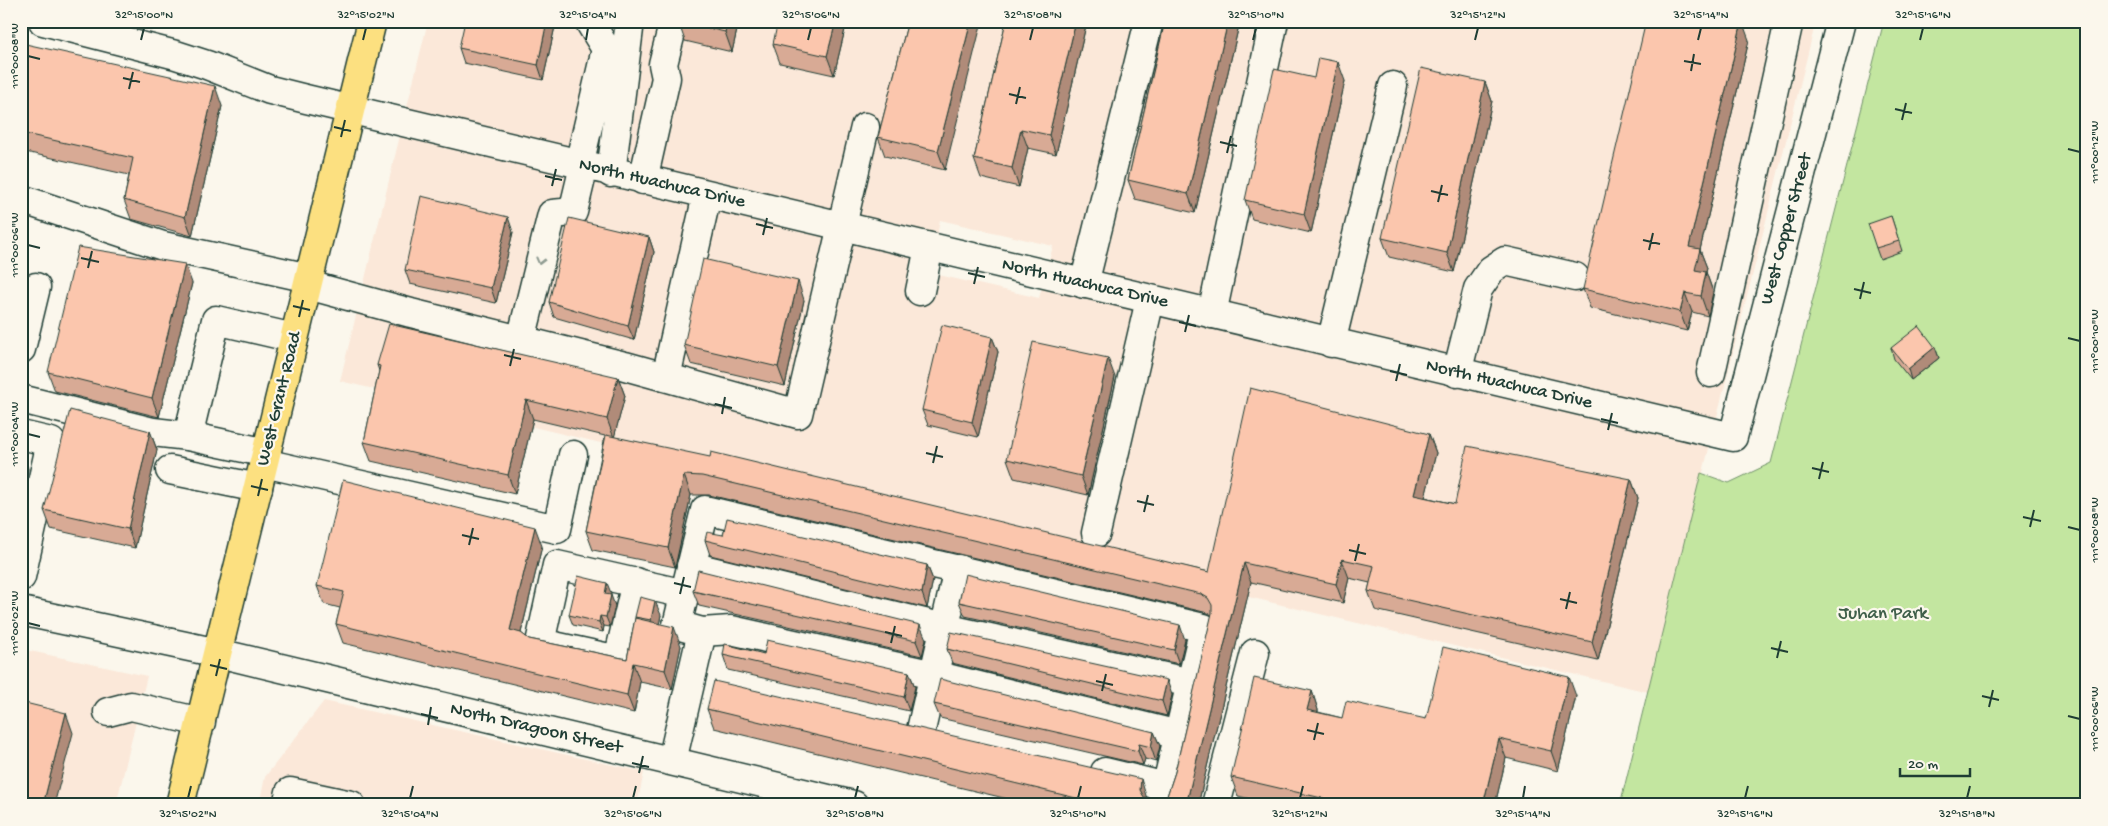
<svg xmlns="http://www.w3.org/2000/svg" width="2108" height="826" viewBox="0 0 2108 826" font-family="'Gochi Hand',sans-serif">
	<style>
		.built { fill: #fbe8d9; fill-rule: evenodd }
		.green { fill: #c3e6a0; stroke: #71926a }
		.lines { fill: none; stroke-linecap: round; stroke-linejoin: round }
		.minor-casing { stroke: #1f3d34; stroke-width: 31 }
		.major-casing { stroke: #1f3d34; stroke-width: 31 }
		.path { stroke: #1f3d34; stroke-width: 3; stroke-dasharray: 4 4; stroke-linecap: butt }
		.minor { stroke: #fbf7ec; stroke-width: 28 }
		.major { stroke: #fce080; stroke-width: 28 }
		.wall { fill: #d8aa95; stroke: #1f3d34 }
		.shaded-wall { fill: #b08b79; stroke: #1f3d34 }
		.building { fill: #fbc6ad; stroke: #1f3d34 }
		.oneway { stroke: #8d9a90 }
		.ticks { fill: none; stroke: #1f3d34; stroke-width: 2 }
		.labels { text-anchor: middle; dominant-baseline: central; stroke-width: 4.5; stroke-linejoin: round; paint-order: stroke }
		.street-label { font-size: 19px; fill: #1f3d34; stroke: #fbf7ec }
		.park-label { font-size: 19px; fill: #405f4a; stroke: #fbf7ec }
		.neatline { fill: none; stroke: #1f3d34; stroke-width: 2 }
		.ticks-label { font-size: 12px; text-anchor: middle; fill: #1f3d34 }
	</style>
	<rect width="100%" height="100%" fill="#fbf7ec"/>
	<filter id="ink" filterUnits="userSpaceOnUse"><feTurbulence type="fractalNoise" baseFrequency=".02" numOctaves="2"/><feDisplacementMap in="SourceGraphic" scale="10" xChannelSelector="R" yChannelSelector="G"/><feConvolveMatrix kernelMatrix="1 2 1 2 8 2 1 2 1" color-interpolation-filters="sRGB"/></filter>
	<g filter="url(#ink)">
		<g class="built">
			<path d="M428 21H1816L1648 692 340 381ZM940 220 1053 246 1039 298 930 273Z"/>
			<polygon points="21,649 147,676 116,805 21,805"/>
			<polygon points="324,701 644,772 637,805 259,805 265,777"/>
		</g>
		<polygon class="green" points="1884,21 2087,21 2087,805 1620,805 1701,473 1729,483 1771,463"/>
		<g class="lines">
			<defs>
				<g id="minor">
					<polyline points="43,21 176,55 207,65 270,90 306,99 1733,437 1841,21"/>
					<polyline points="579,165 606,49 589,21"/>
					<polyline points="611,173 630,21"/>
					<polyline points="643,180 666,78 663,64 674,21"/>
					<polyline points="21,199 163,246 309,278"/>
					<polyline points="1084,284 1149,21"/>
					<polyline points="308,285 411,313 625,366 798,414 865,127"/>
					<polyline points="920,291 929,247"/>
					<polyline points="1212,314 1274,21"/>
					<polyline points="521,340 552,214 573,212 584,166"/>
					<polyline points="1331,343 1393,86"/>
					<polyline points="21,349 36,287"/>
					<polyline points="1457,373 1478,289 1491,270 1505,261 1575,277"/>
					<polyline points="1711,373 1789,21"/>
					<polyline points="666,377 707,195"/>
					<polyline points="21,399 153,432 188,436 267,453"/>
					<polyline points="21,435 51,442 21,577"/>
					<polyline points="188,436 216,320 294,338"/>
					<polyline points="264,463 557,529 573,455"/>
					<polyline points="170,470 258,488"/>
					<polyline points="1096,533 1150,300"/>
					<polyline points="691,566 945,628 1191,683"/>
					<polyline points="636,582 618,660 540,643 557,565 685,594"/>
					<polyline points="21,611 218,653 854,805"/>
					<polyline points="702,632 731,630 934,675 1179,735"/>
					<polyline points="108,712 131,706 201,722"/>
					<polyline points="921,730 958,569"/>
					<polyline points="672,761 702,632 677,625 705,510 1204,628 1162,805"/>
					<polyline points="1105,772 1167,787"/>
					<polyline points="287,805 290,792 351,805"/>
					<polyline points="1216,805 1255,653"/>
				</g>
				<polyline id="major" points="180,805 372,21"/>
			</defs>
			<use href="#minor" class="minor-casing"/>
			<use href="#major" class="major-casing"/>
			<polyline class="path" points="2082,596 2087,593"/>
			<use href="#minor" class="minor"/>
			<use href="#major" class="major"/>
		</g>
		<g class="wall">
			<polygon points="678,21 739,21 732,52 685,41"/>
			<polygon points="847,21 834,75 780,63 773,44"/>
			<polygon points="908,21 945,170 885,156 878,137"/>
			<polygon points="1006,21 1087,21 1056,154 1028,148 1019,187 981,178 974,159"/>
			<polygon points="1165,21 1237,21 1239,25 1195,213 1135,199 1128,180"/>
			<polygon points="556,22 543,80 464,63 459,48"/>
			<polygon points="1749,40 1700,250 1707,268 1706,272 1713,292 1708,316 1692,312 1687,331 1590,308 1583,289"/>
			<polygon points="21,43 222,106 192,236 131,219 124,200 129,175 21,151"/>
			<polygon points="1314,78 1345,81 1311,233 1252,219 1245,200"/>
			<polygon points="1485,82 1492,101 1454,272 1389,257 1382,238"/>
			<polygon points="1891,216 1902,251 1880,259 1876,248"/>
			<polygon points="513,232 496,303 410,284 405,270"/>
			<polygon points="649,237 654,252 634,340 554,317 549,302"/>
			<polygon points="192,283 159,417 55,391 48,372"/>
			<polygon points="804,300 785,386 691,364 684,345"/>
			<polygon points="992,337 998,352 978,437 928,425 922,410"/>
			<polygon points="1935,347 1939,358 1911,380 1894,359 1891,348"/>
			<polygon points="377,365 618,377 625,396 614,437 1209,572 1429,434 1436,453 1425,497 1455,504 1631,479 1638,498 1598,661 1375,610 1368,591 1370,583 1349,578 1343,603 1251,582 1198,805 1033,805 714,728 707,709 1147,799 1151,801 1159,801 1167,796 1175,772 1212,615 1208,613 709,495 691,495 675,567 593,550 586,531 605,436 533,419 515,494 371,461 364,442 379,371"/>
			<polygon points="1115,377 1088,495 1014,478 1007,459"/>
			<polygon points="150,431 157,450 135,548 51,529 44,510"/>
			<polygon points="723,535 927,565 933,580 927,608 710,555 705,540"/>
			<polygon points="542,546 521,633 529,639 627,659 635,619 635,617 661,615 659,624 681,646 672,689 640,682 634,713 343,643 336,624 340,608 324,604 317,586"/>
			<polygon points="693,591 926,639 922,656 699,606"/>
			<polygon points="611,593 610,595 615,606 610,627 604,626 603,632 573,625 569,615"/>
			<polygon points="959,602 1185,640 1179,664 965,616"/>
			<polygon points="947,649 1172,695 1167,716 952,663"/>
			<polygon points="764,654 909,672 915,687 909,711 728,670 723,655"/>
			<polygon points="1312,691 1318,710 1318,712 1342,718 1426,719 1576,696 1558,771 1506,758 1495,805 1275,805 1238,796 1231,777"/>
			<polygon points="934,704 1154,732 1160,746 1156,762 1145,759 1143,765 940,718"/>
		</g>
		<g class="shaded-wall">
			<polygon points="547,21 555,21 556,22 543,80 538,65"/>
			<polygon points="728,21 739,21 732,52 725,32"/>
			<polygon points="836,21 847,21 834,75 827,56"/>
			<polygon points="971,21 982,21 945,170 938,151"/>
			<polygon points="1076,21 1087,21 1056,154 1049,135"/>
			<polygon points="1228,21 1237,21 1239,25 1195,213 1188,194"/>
			<polygon points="1742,21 1749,40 1700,250 1707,268 1702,289 1695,270 1689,247"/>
			<polygon points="1338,62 1345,81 1311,233 1304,214"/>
			<polygon points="1485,82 1492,101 1454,272 1447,253"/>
			<polygon points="215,86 222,106 192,236 185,217"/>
			<polygon points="1021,129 1028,148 1019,187 1012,168"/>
			<polygon points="508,217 513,232 496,303 491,288"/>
			<polygon points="649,237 654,252 634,340 628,326"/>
			<polygon points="185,264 192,283 159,417 152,398"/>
			<polygon points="1706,272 1713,292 1708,316 1701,296"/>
			<polygon points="798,281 804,300 785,386 778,367"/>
			<polygon points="1685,293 1692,312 1687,331 1680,312"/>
			<polygon points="992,337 998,352 978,437 972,422"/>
			<polygon points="1935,347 1939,358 1911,380 1908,369"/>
			<polygon points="1108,358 1115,377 1088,495 1081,476"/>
			<polygon points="618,377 625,396 614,438 607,419"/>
			<polygon points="526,400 533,419 515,494 508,475"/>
			<polygon points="150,431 157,450 135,548 128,529"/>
			<polygon points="1429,434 1436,453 1421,514 1414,495"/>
			<polygon points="21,450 28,469 21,499"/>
			<polygon points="684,475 691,495 675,567 668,548"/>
			<polygon points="1631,479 1638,498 1598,661 1592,642"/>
			<polygon points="535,527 542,546 517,649 510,630"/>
			<polygon points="1342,559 1349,578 1343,603 1336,584"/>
			<polygon points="1244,563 1251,582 1198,805 1186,805"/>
			<polygon points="927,565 933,580 927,608 922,593"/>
			<polygon points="607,583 611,593 609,604 605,594"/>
			<polygon points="611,595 615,606 610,627 606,617"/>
			<polygon points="655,601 661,615 657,635 651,620"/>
			<polygon points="600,616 604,626 603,632 599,622"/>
			<polygon points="920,625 926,639 922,656 916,641"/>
			<polygon points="1180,625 1185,640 1179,664 1174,650"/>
			<polygon points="674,627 681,646 672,689 665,670"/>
			<polygon points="633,663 640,682 634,713 627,695"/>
			<polygon points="909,672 915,687 909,711 904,697"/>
			<polygon points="1569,677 1576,696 1558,771 1551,751"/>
			<polygon points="1167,680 1172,695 1167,716 1162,701"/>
			<polygon points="1312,691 1318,710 1314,729 1307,710"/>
			<polygon points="66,713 73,733 54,805 43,805"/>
			<polygon points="1154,732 1160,746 1156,762 1151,747"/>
			<polygon points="1499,739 1506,758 1495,805 1483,805"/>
			<polygon points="1139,744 1145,759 1143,765 1138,751"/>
			<polygon points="1141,779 1147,799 1147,805 1140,790"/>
			<polygon points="1130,799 1133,805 1129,805"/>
		</g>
		<g class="building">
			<polygon points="465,21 547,21 538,65 459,48"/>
			<polygon points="678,21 728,21 725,32"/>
			<polygon points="778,21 836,21 827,56 773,44"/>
			<polygon points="908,21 971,21 938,151 878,137"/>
			<polygon points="1006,21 1076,21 1049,135 1021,129 1012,168 974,159"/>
			<polygon points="1165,21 1228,21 1188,194 1128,180"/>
			<polygon points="1646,21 1742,21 1689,247 1700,249 1695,270 1706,272 1701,296 1685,293 1680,312 1583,289"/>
			<polygon points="21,43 215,86 185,217 124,200 133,158 21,133"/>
			<polygon points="1318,58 1338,62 1304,214 1245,200 1274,69 1314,78"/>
			<polygon points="1421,68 1485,82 1447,253 1382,238"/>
			<polygon points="421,196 508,217 491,288 405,270"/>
			<polygon points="1891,216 1899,241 1876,248 1868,224"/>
			<polygon points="569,218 649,237 628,326 549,302"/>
			<polygon points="78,247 185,264 152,398 48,372"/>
			<polygon points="703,259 798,281 778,367 684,345"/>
			<polygon points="389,324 618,377 607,419 526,400 508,475 364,442 380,366 377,365"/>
			<polygon points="942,325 992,337 972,422 922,410"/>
			<polygon points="1919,326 1935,347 1908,369 1891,348"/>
			<polygon points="1033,342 1108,358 1081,476 1007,459"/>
			<polygon points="1250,388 1429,434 1414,495 1455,504 1467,446 1631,479 1592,642 1368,591 1374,566 1342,559 1336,584 1244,563 1186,805 1142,805 1130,799 1129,805 1105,805 707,709 714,681 1141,779 1140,790 1144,797 1151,801 1159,801 1167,796 1175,772 1212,613 1212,605 1208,598 1201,594 702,476 684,475 668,548 586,531 606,435 710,457 711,452 1209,572"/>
			<polygon points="70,410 150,431 128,529 44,510"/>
			<polygon points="343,480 535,527 510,630 521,633 529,639 627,659 635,618 674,627 665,670 633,663 627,695 336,624 344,592 317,586"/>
			<polygon points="727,518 927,565 922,593 705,540 707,532 723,535"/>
			<polygon points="698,570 920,625 916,641 693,591"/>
			<polygon points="965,574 1180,625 1174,650 959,602"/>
			<polygon points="578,576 607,583 605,594 611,595 606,617 600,616 599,622 569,615"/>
			<polygon points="640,597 655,601 651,620 635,617"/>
			<polygon points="951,632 1167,680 1162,701 947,649"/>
			<polygon points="767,640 909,672 904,697 723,655 725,644 764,654"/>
			<polygon points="1443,647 1569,677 1551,751 1499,739 1483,805 1352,805 1231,777 1254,678 1312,691 1307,710 1342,718 1346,701 1426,719"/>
			<polygon points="940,679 1154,732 1151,747 1139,744 1138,751 934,704"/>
			<polygon points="21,702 66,713 43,805 21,805"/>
		</g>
		<defs><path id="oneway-chevron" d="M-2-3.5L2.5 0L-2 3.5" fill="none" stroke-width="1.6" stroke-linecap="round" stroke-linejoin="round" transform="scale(1.25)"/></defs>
		<use class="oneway" href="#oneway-chevron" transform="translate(540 261) rotate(104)"/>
	</g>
	<path class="ticks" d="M141 40 144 28M363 40 366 28M586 40 588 28M808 40 811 28M1030 40 1033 28M1253 40 1256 28M1475 40 1478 28M1698 40 1701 28M1920 40 1923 28M28 56 40 59M1684 61 1701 64M1691 71 1694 54M123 78 140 82M129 89 133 72M1009 94 1026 98M1016 104 1020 87M1895 109 1912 113M1902 120 1906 103M334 127 351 131M341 137 345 120M1220 142 1237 146M2068 149 2080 152M1227 153 1231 136M545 176 562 180M552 186 556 169M1431 191 1448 195M1438 202 1442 185M756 224 773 228M763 235 767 218M1643 240 1660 244M28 245 40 248M1649 250 1653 233M81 258 99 262M88 268 92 251M968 273 985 277M974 284 978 267M1854 289 1871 293M1860 299 1864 282M293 306 310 310M299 317 303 300M1179 322 1196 326M1185 332 1189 315M2068 338 2080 341M504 355 521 359M510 366 514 349M1390 371 1407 375M1396 381 1400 364M715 404 732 408M722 414 725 397M1601 419 1618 423M1608 430 1612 413M28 434 40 437M926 453 943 457M933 463 937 446M1812 468 1829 472M1819 479 1823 462M251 486 268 490M258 496 262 479M1137 501 1154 505M1144 512 1148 495M2023 517 2041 521M2030 527 2034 510M2068 527 2080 530M462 535 479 539M469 545 473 528M1349 550 1366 554M1355 561 1359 544M674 583 691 587M680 594 684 577M1560 599 1577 603M1566 609 1570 592M28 623 40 626M885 632 902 636M891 643 895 626M1771 648 1788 652M1777 658 1781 641M210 665 227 669M216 676 220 659M1096 681 1113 685M1102 691 1106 674M1982 696 1999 700M1989 707 1993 690M421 714 438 718M2068 716 2080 719M428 725 431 707M1307 730 1324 734M1314 740 1318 723M632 763 649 767M639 773 643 756M188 798 191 786M410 798 413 786M633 798 636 786M855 798 858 786M1078 798 1081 786M1300 798 1303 786M1523 798 1525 786M1745 798 1748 786M1967 798 1970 786"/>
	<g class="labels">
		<g class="street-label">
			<text transform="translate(662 184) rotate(13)">North Huachuca Drive</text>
			<text transform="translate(1787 229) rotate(-75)">West Copper Street</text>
			<text transform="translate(1085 284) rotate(13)">North Huachuca Drive</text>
			<text transform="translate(1509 385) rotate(13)">North Huachuca Drive</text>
			<text transform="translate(280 399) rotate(-76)">West Grant Road</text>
			<text transform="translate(536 729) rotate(13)">North Dragoon Street</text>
		</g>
		<g class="park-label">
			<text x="1883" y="614">Juhan Park</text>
		</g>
	</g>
	<rect width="2108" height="826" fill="none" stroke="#fbf7ec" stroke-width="55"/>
	<path d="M1900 768v8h70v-8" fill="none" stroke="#1f3d34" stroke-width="2.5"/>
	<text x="1908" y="768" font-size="15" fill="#1f3d34" stroke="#fbf7ec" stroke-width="4" paint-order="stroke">20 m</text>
	<rect x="28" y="28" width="2052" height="770" class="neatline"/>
	<g class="ticks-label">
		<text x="144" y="18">32°15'00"N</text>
		<text x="366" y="18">32°15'02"N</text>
		<text x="588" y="18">32°15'04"N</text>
		<text x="811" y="18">32°15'06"N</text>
		<text x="1033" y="18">32°15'08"N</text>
		<text x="1256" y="18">32°15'10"N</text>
		<text x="1478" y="18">32°15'12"N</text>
		<text x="1701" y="18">32°15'14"N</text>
		<text x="1923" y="18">32°15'16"N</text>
		<text transform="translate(14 56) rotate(-90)" y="4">111°00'08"W</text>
		<text transform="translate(2094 152) rotate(-90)" y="4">111°00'12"W</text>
		<text transform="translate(14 245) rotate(-90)" y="4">111°00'06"W</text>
		<text transform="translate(2094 341) rotate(-90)" y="4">111°00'10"W</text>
		<text transform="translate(14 434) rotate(-90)" y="4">111°00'04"W</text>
		<text transform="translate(2094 530) rotate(-90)" y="4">111°00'08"W</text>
		<text transform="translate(14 623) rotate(-90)" y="4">111°00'02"W</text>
		<text transform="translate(2094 719) rotate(-90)" y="4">111°00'06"W</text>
		<text x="188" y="817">32°15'02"N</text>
		<text x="410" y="817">32°15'04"N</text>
		<text x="633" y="817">32°15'06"N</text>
		<text x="855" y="817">32°15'08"N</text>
		<text x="1078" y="817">32°15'10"N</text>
		<text x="1300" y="817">32°15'12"N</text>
		<text x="1523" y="817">32°15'14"N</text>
		<text x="1745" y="817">32°15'16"N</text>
		<text x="1967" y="817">32°15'18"N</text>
	</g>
</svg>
